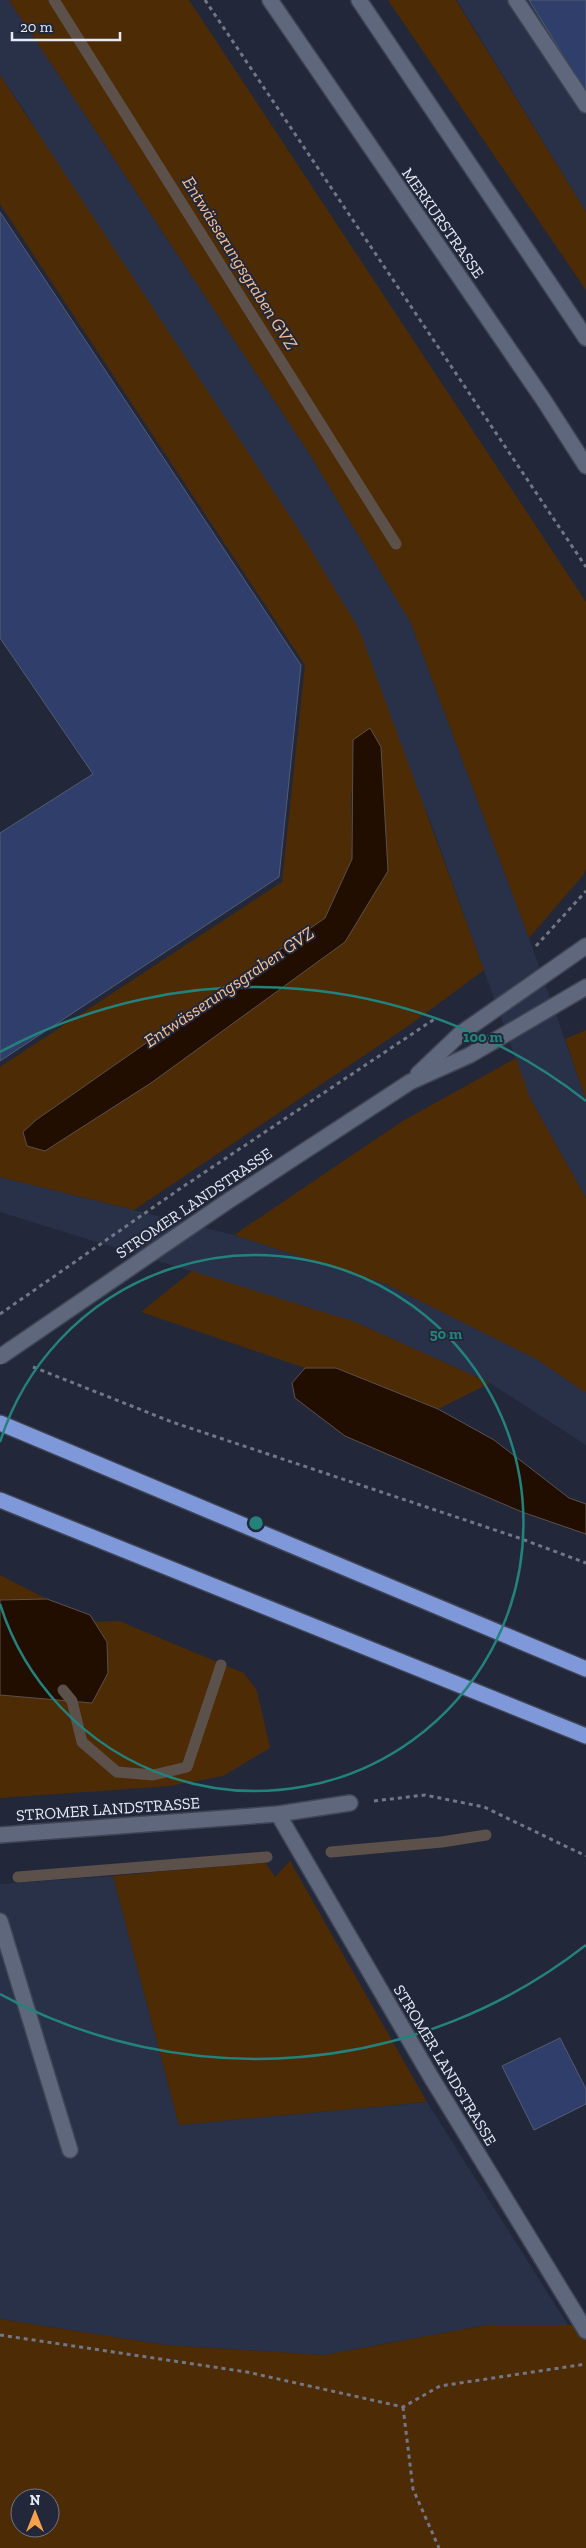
<svg xmlns="http://www.w3.org/2000/svg" width="586" height="2548" viewBox="0 0 586 2548" font-family="'Zilla Slab',serif">
	<style>
		.built { fill: #293149 }
		.green { fill: #4d2b05; fill-rule: evenodd }
		.water { fill: #220e00; stroke: #5c504a }
		.lines { fill: none; stroke-linecap: round; stroke-linejoin: round }
		.stream { stroke: #5c504a; stroke-width: 11 }
		.building { fill: #2f3e6b; stroke: #545c70 }
		.lane-casing { stroke: #3f4554; stroke-width: 18 }
		.street-casing { stroke: #3f4554; stroke-width: 18 }
		.secondary-casing { stroke: #3f4554; stroke-width: 18 }
		.highway-casing { stroke: #3f4554; stroke-width: 18 }
		.path { stroke: #717786; stroke-width: 3; stroke-dasharray: 4 4; stroke-linecap: butt }
		.lane { stroke: #5f677c; stroke-width: 15 }
		.street { stroke: #5f677c; stroke-width: 15 }
		.secondary { stroke: #5f677c; stroke-width: 15 }
		.highway { stroke: #7f98da; stroke-width: 15 }
		.secondary-bridge-casing { stroke: #3f4554; stroke-width: 18; stroke-linecap: butt }
		.secondary-bridge { stroke: #5f677c; stroke-width: 15 }
		.ring { fill: none; stroke: #24827c; stroke-width: 2.5 }
		.labels { text-anchor: middle; dominant-baseline: central; stroke-width: 4; stroke-linejoin: round; paint-order: stroke }
		.street-label { font-size: 16px; fill: #e5eaf6; stroke: #22283a }
		.water-label { font-size: 18px; font-style: italic; fill: #f7c192; stroke: #22283a }
		.centre { fill: #24827c; stroke: #22283a; stroke-width: 2.5 }
		.ring-label { font-size: 15px; text-anchor: middle; font-weight: bold; fill: #24827c; stroke: #22283a; stroke-width: 4; stroke-linejoin: round; paint-order: stroke }
	</style>
	<rect width="100%" height="100%" fill="#22283a"/>
	<g class="built">
		<polygon points="0,0 9,0 309,453 411,623 529,938 586,1100 586,1198 530,1098 427,812 26,113 0,75"/>
		<polygon points="457,0 586,0 586,212"/>
		<polygon points="0,1177 234,1235 386,1284 538,1360 586,1393 586,1445 490,1383 355,1322 0,1212"/>
		<polygon points="113,1876 179,2125 427,2102 568,2325 487,2325 324,2355 166,2345 0,2319 0,1884"/>
	</g>
	<g class="green">
		<polygon points="9,0 189,0 586,602 586,869 584,874 529,938 411,623 309,453"/>
		<polygon points="388,0 456,0 586,212 586,290"/>
		<path d="M0 75 299 530 359 629 484 970 411 1024 134 1210 0 1177V1067L282 882 305 665 0 204ZM351 791 388 871 27 1146 23 1132 36 1120 325 918 352 859Z"/>
		<polygon points="586,1030 586,1100 565,1039"/>
		<polygon points="516,1058 530,1098 586,1198 586,1393 538,1360 386,1284 234,1235 401,1122"/>
		<polygon points="192,1271 355,1322 490,1383 438,1409 336,1368 305,1368 141,1312"/>
		<polygon points="0,1575 47,1599 0,1600"/>
		<polygon points="119,1621 244,1673 257,1691 270,1748 223,1776 170,1786 0,1798 0,1695 22,1696 107,1642 94,1622"/>
		<polygon points="290,1861 427,2102 179,2125 113,1876 265,1862 275,1877"/>
		<path d="M0 2319 166 2345 324 2355 487 2325H586V2548H0ZM20 2498H50V2528H20Z"/>
	</g>
	<g class="water">
		<polygon points="370,728 381,747 388,871 345,942 151,1083 45,1151 27,1146 23,1132 36,1120 325,918 352,859 353,740"/>
		<polygon points="305,1368 336,1368 438,1409 494,1440 569,1498 586,1504 586,1534 522,1512 345,1436 295,1398 292,1383"/>
		<polygon points="47,1599 90,1615 107,1642 108,1673 92,1703 0,1695 0,1600"/>
	</g>
	<g class="lines">
		<g class="stream">
			<polyline points="54,0 396,544"/>
			<polyline points="63,1690 72,1701 82,1742 117,1772 153,1775 187,1767 221,1665"/>
			<polyline points="331,1852 442,1842 486,1835"/>
			<polyline points="18,1877 267,1857"/>
		</g>
	</g>
	<g class="building">
		<polygon points="529,0 586,0 586,88 584,89"/>
		<polygon points="0,212 301,665 279,877 0,1061 0,833 93,774 0,638"/>
		<polygon points="560,2038 586,2089 586,2104 534,2130 502,2066"/>
	</g>
	<g class="lines">
		<defs>
			<g id="lane">
				<polyline points="516,0 586,105"/>
				<polyline points="278,1814 431,2077 586,2331"/>
				<polyline points="0,1921 70,2150"/>
			</g>
			<polyline id="street" points="0,1835 278,1814 350,1803"/>
			<g id="secondary">
				<polyline points="270,0 543,399 586,466"/>
				<polyline points="359,0 586,338"/>
				<polyline points="418,1074 460,1034 586,946"/>
				<polyline points="10,1350 228,1201 410,1082 470,1055 586,987"/>
			</g>
			<g id="highway">
				<polyline points="0,1423 586,1669"/>
				<polyline points="0,1500 586,1736"/>
			</g>
		</defs>
		<use href="#lane" class="lane-casing"/>
		<use href="#street" class="street-casing"/>
		<use href="#secondary" class="secondary-casing"/>
		<use href="#highway" class="highway-casing"/>
		<g class="path">
			<polyline points="205,0 586,567"/>
			<polyline points="536,946 586,891"/>
			<polyline points="0,1314 181,1188 436,1018"/>
			<polyline points="33,1367 172,1422 519,1538 586,1563"/>
			<polyline points="374,1801 425,1795 484,1807 586,1856"/>
			<polyline points="0,2335 247,2372 403,2407 440,2386 586,2364"/>
			<polyline points="403,2407 413,2489 439,2548"/>
		</g>
		<use href="#lane" class="lane"/>
		<use href="#street" class="street"/>
		<use href="#secondary" class="secondary"/>
		<use href="#highway" class="highway"/>
		<defs>
			<polyline id="secondary-bridge" points="0,1357 10,1350"/>
		</defs>
		<use href="#secondary-bridge" class="secondary-bridge-casing"/>
		<use href="#secondary-bridge" class="secondary-bridge"/>
	</g>
	<g class="ring">
		<path d="M0 1442A268 268 0 1 1 0 1604"/>
		<path d="M586 1945A536 536 0 0 1 0 1994M0 1052A536 536 0 0 1 586 1101"/>
	</g>
	<g class="labels">
		<g class="street-label">
			<text transform="translate(443 223) rotate(55)">MERKURSTRASSE</text>
			<text transform="translate(194 1203) rotate(-34)">STROMER LANDSTRASSE</text>
			<text transform="translate(108 1809) rotate(-4)">STROMER LANDSTRASSE</text>
			<text transform="translate(445 2065) rotate(59)">STROMER LANDSTRASSE</text>
		</g>
		<g class="water-label">
			<text transform="translate(240 263) rotate(58)">Entwässerungsgraben GVZ</text>
			<text transform="translate(229 987) rotate(-34)">Entwässerungsgraben GVZ</text>
		</g>
	</g>
	<circle cx="256" cy="1523" r="8" class="centre"/>
	<g class="ring-label">
		<text x="483" y="1042">100 m</text>
		<text x="446" y="1339">50 m</text>
	</g>
	<g transform="translate(35 2513)"><circle r="24" fill="#22283a" stroke="#707685"/>
	<path d="M0-4L9 19L0 12L-9 19Z" fill="#f8a14a"/>
	<text y="-8" font-size="14" font-weight="bold" text-anchor="middle" fill="#e5eaf6">N</text>
	</g>
	<path d="M12 32v8h108v-8" fill="none" stroke="#e5eaf6" stroke-width="2.5"/>
	<text x="20" y="32" font-size="15" fill="#e5eaf6" stroke="#22283a" stroke-width="4" paint-order="stroke">20 m</text>
</svg>
